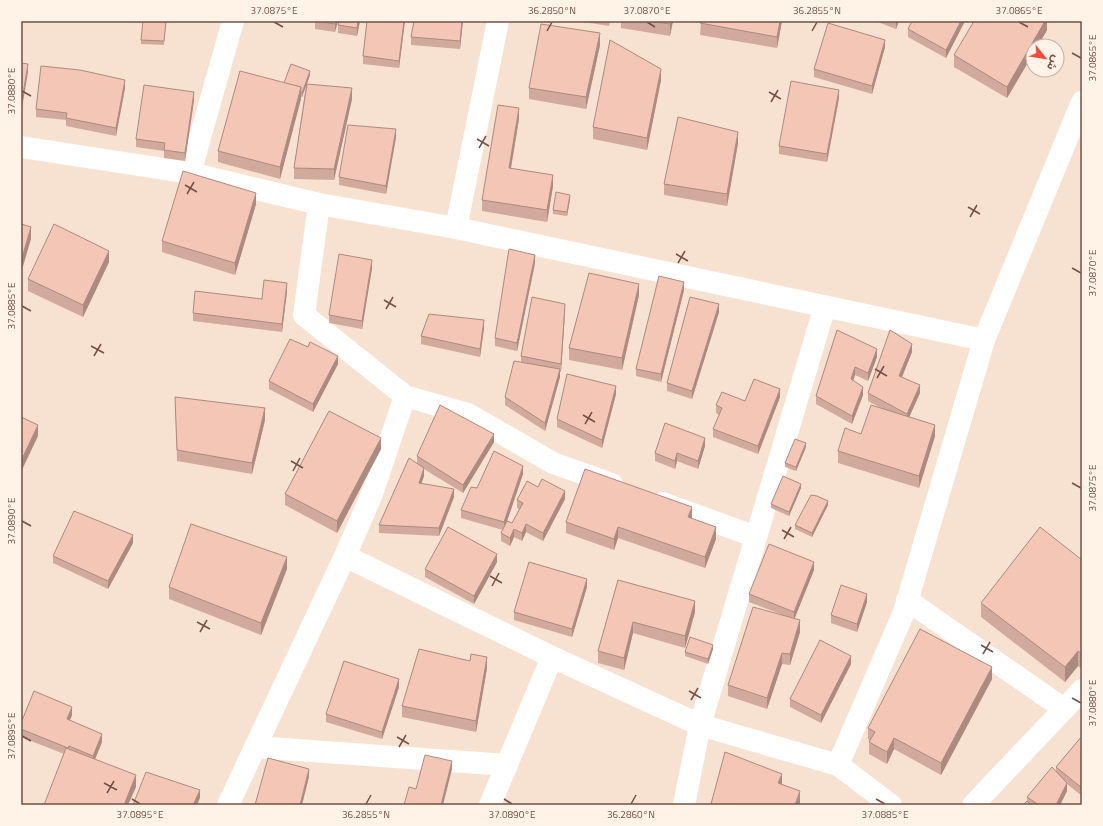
<svg xmlns="http://www.w3.org/2000/svg" width="1103" height="826" viewBox="0 0 1103 826" font-family="'Titillium Web','Noto Sans Arabic',sans-serif">
	<style>
		.residential { fill: #f7e1d1; fill-rule: evenodd }
		.lines { fill: none; stroke-linecap: round; stroke-linejoin: round }
		.minor { stroke: #fff; stroke-width: 22 }
		.wall { fill: #d2aa9d }
		.shaded-wall { fill: #ab8b7f }
		.building { fill: #f4c6b6; stroke: #ab8b7f }
		.ticks { fill: none; stroke: #755046; stroke-width: 1.5 }
		.neatline { fill: none; stroke: #755046; stroke-width: 1.5 }
		.ticks-label { font-size: 10px; text-anchor: middle; fill: #755046 }
	</style>
	<rect width="100%" height="100%" fill="#fdeee0"/>
	<path class="residential" d="M21 21H1082V805H21ZM1033 46H1057V70H1033Z"/>
	<g class="lines">
		<g class="minor">
			<polyline points="233,21 190,173 319,204 304,315 405,396 372,494 345,556 552,657 700,725 838,765 891,805"/>
			<polyline points="498,21 456,228 984,340"/>
			<polyline points="21,147 190,173"/>
			<polyline points="319,204 456,228"/>
			<polyline points="405,396 468,414 553,463 612,484"/>
			<polyline points="663,503 756,537"/>
			<polyline points="907,600 1064,709"/>
			<polyline points="255,747 507,765"/>
			<polyline points="838,765 904,612 984,340 1082,102"/>
			<polyline points="228,805 345,556"/>
			<polyline points="490,805 552,657"/>
			<polyline points="684,805 700,725 825,306"/>
			<polyline points="973,805 1082,690"/>
		</g>
	</g>
	<g class="wall">
		<polygon points="166,21 164,45 141,44 141,40"/>
		<polygon points="315,21 338,21 335,32 315,29"/>
		<polygon points="360,21 357,36 338,33 338,25"/>
		<polygon points="367,21 405,21 399,68 363,64 363,56"/>
		<polygon points="414,21 463,21 460,49 411,45 411,37"/>
		<polygon points="577,21 610,21 609,26"/>
		<polygon points="621,21 673,21 670,36 621,28"/>
		<polygon points="701,21 782,21 777,48 700,35"/>
		<polygon points="875,21 899,21 896,29"/>
		<polygon points="965,21 946,58 908,37 908,29"/>
		<polygon points="1047,21 1047,30 1007,98 954,67 954,55"/>
		<polygon points="600,45 586,109 529,99 529,88"/>
		<polygon points="885,47 872,94 814,77 814,69"/>
		<polygon points="310,75 307,84 352,99 334,180 294,179 294,168 306,85 302,97 301,97 280,179 218,162 218,151 284,83"/>
		<polygon points="661,80 647,150 593,139 593,127"/>
		<polygon points="125,88 116,136 66,126 66,120 36,117 36,109"/>
		<polygon points="839,98 827,162 779,154 779,146"/>
		<polygon points="194,100 185,161 164,158 164,151 136,147 136,139"/>
		<polygon points="519,119 511,168 553,186 547,222 482,211 482,200"/>
		<polygon points="396,137 386,194 339,185 339,177"/>
		<polygon points="738,143 727,206 664,195 664,184"/>
		<polygon points="570,199 567,216 553,214 553,210"/>
		<polygon points="256,204 235,275 162,252 162,241"/>
		<polygon points="109,262 83,317 28,291 28,279"/>
		<polygon points="535,263 517,351 495,346 495,338"/>
		<polygon points="372,268 362,329 329,323 329,315"/>
		<polygon points="684,290 661,382 636,376 636,369"/>
		<polygon points="287,291 282,332 193,321 193,313 262,299"/>
		<polygon points="639,295 622,370 569,360 569,348"/>
		<polygon points="565,312 561,372 560,372 560,377 545,431 505,405 505,397 521,362 521,356"/>
		<polygon points="719,312 692,399 667,391 667,383"/>
		<polygon points="484,328 480,357 421,344 421,336"/>
		<polygon points="837,330 877,357 868,381 855,375 853,381 863,395 852,424 816,404 816,396"/>
		<polygon points="308,347 338,364 313,412 269,389 269,381"/>
		<polygon points="912,352 902,377 920,393 909,417 935,436 919,488 838,463 838,451 861,434 881,408 868,401 868,393"/>
		<polygon points="616,394 602,448 557,427 557,419"/>
		<polygon points="175,397 265,420 252,474 177,461"/>
		<polygon points="780,397 758,454 713,437 713,429 719,415 716,413 716,405 745,401"/>
		<polygon points="494,442 463,493 424,469 424,476 421,484 454,497 439,536 379,533 379,525 417,463 417,456"/>
		<polygon points="705,446 698,469 677,461 675,469 655,461 655,453"/>
		<polygon points="806,447 796,471 785,467 785,463"/>
		<polygon points="381,449 337,533 285,505 285,494"/>
		<polygon points="523,474 507,521 512,523 519,509 517,508 517,500 538,487 565,499 543,541 526,532 522,541 514,537 510,546 501,541 501,533 503,530 461,518 461,510 477,488"/>
		<polygon points="801,488 789,516 771,508 771,504"/>
		<polygon points="828,505 812,537 795,529 795,525"/>
		<polygon points="692,519 716,539 705,568 618,538 614,550 566,533 566,522"/>
		<polygon points="133,543 108,589 53,563 53,556"/>
		<polygon points="1082,560 1082,669 1078,666 1065,682 981,617 981,603"/>
		<polygon points="497,562 474,604 425,577 425,569"/>
		<polygon points="287,569 261,635 169,599 169,587"/>
		<polygon points="814,570 794,619 800,632 790,665 782,664 767,709 728,696 728,685 783,615 749,602 749,594"/>
		<polygon points="618,580 695,612 685,648 633,633 624,670 598,663 598,651"/>
		<polygon points="587,587 572,637 514,620 514,612"/>
		<polygon points="867,602 857,632 831,623 831,615"/>
		<polygon points="713,649 708,664 685,656 685,652"/>
		<polygon points="470,661 487,668 476,732 402,717 402,706"/>
		<polygon points="851,664 821,723 790,707 790,699"/>
		<polygon points="992,679 941,775 894,749 887,764 869,754 869,742 870,741 868,739 868,728"/>
		<polygon points="399,687 382,739 326,722 326,714"/>
		<polygon points="72,715 70,720 102,742 95,759 136,787 64,754 21,737 21,723"/>
		<polygon points="1082,736 1082,796 1067,784 1067,791 1060,805 1023,805 1027,801 1027,797 1056,771 1056,767"/>
	</g>
	<g class="shaded-wall">
		<polygon points="336,21 338,21 335,32 335,24"/>
		<polygon points="358,21 360,21 357,36 357,28"/>
		<polygon points="404,21 405,21 399,68 399,61"/>
		<polygon points="462,21 463,21 460,49 460,41"/>
		<polygon points="671,21 673,21 670,36 670,24"/>
		<polygon points="780,21 782,21 777,48 777,37"/>
		<polygon points="896,21 899,21 896,29"/>
		<polygon points="961,21 965,21 946,58 946,50"/>
		<polygon points="1045,21 1047,21 1047,30 1038,46 1033,46 1033,54 1007,98 1007,87"/>
		<polygon points="600,33 600,45 586,109 586,97"/>
		<polygon points="885,40 885,47 872,94 872,86"/>
		<polygon points="28,64 28,72 21,114 21,106"/>
		<polygon points="661,69 661,80 647,150 647,138"/>
		<polygon points="310,71 310,75 302,97 302,93"/>
		<polygon points="125,80 125,88 116,136 116,128"/>
		<polygon points="301,87 301,99 280,179 280,167"/>
		<polygon points="352,88 352,99 334,180 334,169"/>
		<polygon points="839,90 839,98 827,162 827,154"/>
		<polygon points="194,92 194,100 185,161 185,153"/>
		<polygon points="519,108 519,119 509,179 509,168"/>
		<polygon points="396,129 396,137 386,194 386,186"/>
		<polygon points="738,132 738,143 727,206 727,194"/>
		<polygon points="553,175 553,186 547,222 547,210"/>
		<polygon points="256,193 256,204 235,275 235,263"/>
		<polygon points="570,195 570,199 567,216 567,212"/>
		<polygon points="31,227 31,239 21,273 21,261"/>
		<polygon points="109,251 109,262 83,317 83,305"/>
		<polygon points="535,255 535,263 517,351 517,343"/>
		<polygon points="372,260 372,268 362,329 362,321"/>
		<polygon points="684,282 684,290 661,382 661,374"/>
		<polygon points="287,283 287,291 282,332 282,324"/>
		<polygon points="639,284 639,295 622,370 622,358"/>
		<polygon points="565,304 565,312 561,372 561,364"/>
		<polygon points="719,304 719,312 692,399 692,391"/>
		<polygon points="484,320 484,328 480,357 480,349"/>
		<polygon points="912,344 912,352 899,384 899,376"/>
		<polygon points="877,349 877,357 868,381 868,373"/>
		<polygon points="338,356 338,364 313,412 313,404"/>
		<polygon points="855,367 855,375 851,387 851,379"/>
		<polygon points="560,369 560,377 545,431 545,423"/>
		<polygon points="920,385 920,393 907,422 907,414"/>
		<polygon points="616,386 616,394 602,448 602,440"/>
		<polygon points="863,387 863,395 852,424 852,416"/>
		<polygon points="780,389 780,397 758,454 758,446"/>
		<polygon points="265,408 265,420 252,474 252,463"/>
		<polygon points="38,425 38,436 21,472 21,461"/>
		<polygon points="935,425 935,436 919,488 919,476"/>
		<polygon points="494,434 494,442 463,493 463,485"/>
		<polygon points="381,438 381,449 337,533 337,521"/>
		<polygon points="705,438 705,446 698,469 698,461"/>
		<polygon points="806,443 806,447 796,471 796,467"/>
		<polygon points="677,453 677,461 675,469 675,461"/>
		<polygon points="523,466 523,474 504,530 504,522"/>
		<polygon points="424,468 424,476 419,491 419,483"/>
		<polygon points="801,484 801,488 789,516 789,512"/>
		<polygon points="454,489 454,497 439,536 439,528"/>
		<polygon points="565,491 565,499 543,541 543,533"/>
		<polygon points="828,501 828,505 812,537 812,533"/>
		<polygon points="692,507 692,519 688,517"/>
		<polygon points="526,524 526,532 522,541 522,533"/>
		<polygon points="618,527 618,538 614,550 614,539"/>
		<polygon points="716,527 716,539 705,568 705,557"/>
		<polygon points="514,529 514,537 510,546 510,538"/>
		<polygon points="133,535 133,543 108,589 108,581"/>
		<polygon points="497,554 497,562 474,604 474,596"/>
		<polygon points="287,557 287,569 261,635 261,623"/>
		<polygon points="814,562 814,570 794,620 794,612"/>
		<polygon points="587,579 587,587 572,637 572,629"/>
		<polygon points="867,594 867,602 857,632 857,624"/>
		<polygon points="695,601 695,612 685,648 685,636"/>
		<polygon points="800,620 800,632 790,665 790,654"/>
		<polygon points="633,622 633,633 624,670 624,658"/>
		<polygon points="713,645 713,649 708,664 708,659"/>
		<polygon points="1078,651 1078,666 1065,682 1065,667"/>
		<polygon points="782,653 782,664 767,709 767,698"/>
		<polygon points="851,656 851,664 821,723 821,715"/>
		<polygon points="487,657 487,668 476,732 476,721"/>
		<polygon points="992,667 992,679 941,775 941,763"/>
		<polygon points="399,679 399,687 382,739 382,732"/>
		<polygon points="72,707 72,715 67,727 67,719"/>
		<polygon points="102,734 102,742 93,764 93,756"/>
		<polygon points="894,738 894,749 887,764 887,752"/>
		<polygon points="452,761 452,769 443,805 441,805"/>
		<polygon points="309,769 309,777 302,805 300,805"/>
		<polygon points="782,774 782,786 778,783"/>
		<polygon points="136,775 136,787 128,805 124,805"/>
		<polygon points="1067,783 1067,791 1060,805 1056,805"/>
		<polygon points="200,790 200,798 197,805 193,805"/>
		<polygon points="800,791 800,803 799,805 795,805"/>
	</g>
	<g class="building">
		<polygon points="143,21 166,21 164,41 141,40"/>
		<polygon points="317,21 336,21 335,24"/>
		<polygon points="339,21 358,21 357,28 338,25"/>
		<polygon points="367,21 404,21 399,61 363,56"/>
		<polygon points="414,21 462,21 460,41 411,37"/>
		<polygon points="649,21 671,21 670,24"/>
		<polygon points="701,21 780,21 777,37 700,23"/>
		<polygon points="912,21 961,21 946,50 908,29"/>
		<polygon points="974,21 1045,21 1007,87 954,55"/>
		<polygon points="828,23 885,40 872,86 814,69"/>
		<polygon points="541,24 600,33 586,97 529,88"/>
		<polygon points="610,40 661,69 647,138 593,127"/>
		<polygon points="21,63 28,64 21,106"/>
		<polygon points="291,64 310,71 302,93 301,93 301,87 284,83"/>
		<polygon points="41,66 80,70 125,80 116,128 66,118 67,113 36,109"/>
		<polygon points="240,71 301,87 280,167 218,151"/>
		<polygon points="791,81 839,90 827,154 779,146"/>
		<polygon points="307,84 352,88 334,169 294,168"/>
		<polygon points="144,85 194,92 185,153 164,150 165,143 136,139"/>
		<polygon points="498,105 519,108 509,168 553,175 547,210 482,200"/>
		<polygon points="678,117 738,132 727,194 664,184"/>
		<polygon points="348,125 396,129 386,186 339,177"/>
		<polygon points="183,171 256,193 235,263 162,241"/>
		<polygon points="556,192 570,195 567,212 553,210"/>
		<polygon points="21,224 31,227 21,261"/>
		<polygon points="54,224 109,251 83,305 28,279"/>
		<polygon points="509,249 535,255 517,343 495,338"/>
		<polygon points="339,254 372,260 362,321 329,315"/>
		<polygon points="589,273 639,284 622,358 569,348"/>
		<polygon points="659,276 684,282 661,374 636,369"/>
		<polygon points="264,280 287,283 282,324 193,313 195,291 262,299"/>
		<polygon points="532,297 565,304 561,364 521,356"/>
		<polygon points="690,297 719,304 692,391 667,383"/>
		<polygon points="429,314 484,320 480,349 421,336"/>
		<polygon points="837,330 877,349 868,373 855,367 851,379 863,387 852,416 816,396"/>
		<polygon points="890,330 912,344 899,376 920,385 907,414 868,393"/>
		<polygon points="290,339 308,347 310,342 338,356 313,404 269,381"/>
		<polygon points="514,361 560,369 545,423 505,397"/>
		<polygon points="567,374 616,386 602,440 557,419"/>
		<polygon points="754,379 780,389 758,446 713,429 722,408 716,405 722,392 745,401"/>
		<polygon points="175,397 265,408 252,463 177,450"/>
		<polygon points="440,405 494,434 463,485 417,456"/>
		<polygon points="871,405 935,425 919,476 838,451 845,428 861,434"/>
		<polygon points="329,411 381,438 337,521 285,494"/>
		<polygon points="21,417 38,425 21,461"/>
		<polygon points="665,423 705,438 698,461 677,453 675,461 655,453"/>
		<polygon points="795,439 806,443 796,467 785,463"/>
		<polygon points="494,451 523,466 504,522 461,510 471,487 477,488"/>
		<polygon points="409,458 424,468 419,483 454,489 439,528 379,525"/>
		<polygon points="585,469 692,507 688,517 716,527 705,557 618,527 614,539 566,522"/>
		<polygon points="783,476 801,484 789,512 771,504"/>
		<polygon points="542,479 565,491 543,533 526,524 522,533 514,529 510,538 501,533 507,521 512,523 523,503 517,500 527,481 538,487"/>
		<polygon points="811,495 817,496 828,501 812,533 795,525"/>
		<polygon points="74,511 133,535 108,581 53,556"/>
		<polygon points="191,524 287,557 261,623 169,587"/>
		<polygon points="448,527 497,554 474,596 425,569"/>
		<polygon points="1040,527 1082,560 1082,654 1078,651 1065,667 981,603"/>
		<polygon points="769,544 814,562 794,612 749,594"/>
		<polygon points="529,562 587,579 572,629 514,612"/>
		<polygon points="618,580 695,601 685,636 633,622 624,658 598,651"/>
		<polygon points="841,585 867,594 857,624 831,615"/>
		<polygon points="753,607 800,620 790,654 782,653 767,698 728,685"/>
		<polygon points="920,629 992,667 941,763 894,738 887,752 869,742 875,732 868,728"/>
		<polygon points="690,637 713,645 708,659 685,652"/>
		<polygon points="820,640 851,656 821,715 790,699"/>
		<polygon points="419,649 470,661 471,654 487,657 476,721 402,706"/>
		<polygon points="344,661 399,679 382,732 326,714"/>
		<polygon points="34,691 72,707 67,719 102,734 93,756 69,746 68,748 21,729 21,723"/>
		<polygon points="1082,736 1082,788 1056,767"/>
		<polygon points="66,748 136,775 124,805 44,805"/>
		<polygon points="725,752 782,774 778,783 800,791 795,805 714,805 711,804"/>
		<polygon points="425,755 452,761 441,805 404,805 409,787 416,789"/>
		<polygon points="268,758 309,769 300,805 255,805"/>
		<polygon points="1052,767 1067,783 1056,805 1039,805 1027,797"/>
		<polygon points="146,772 200,790 193,805 133,805"/>
		<polygon points="1027,801 1031,805 1023,805"/>
	</g>
	<path class="ticks" d="M274 22 283 27M647 22 655 27M1019 22 1028 27M547 31 552 22M812 31 817 22M1072 53 1081 58M22 91 31 96M769 92 781 99M771 102 778 90M477 139 489 146M479 148 486 136M185 185 197 192M187 194 194 182M968 207 980 214M970 217 977 205M676 254 688 261M678 263 685 251M1072 268 1081 273M384 300 396 307M22 306 31 311M386 309 393 297M91 346 104 353M94 356 101 344M875 369 887 376M877 378 884 366M583 415 595 422M585 424 592 412M291 461 303 468M293 471 300 458M1072 483 1081 488M22 521 31 526M782 530 794 537M784 539 791 527M490 576 502 583M492 586 499 573M197 622 210 629M200 632 207 620M981 645 993 652M983 654 990 642M689 691 701 698M1072 698 1081 703M691 700 698 688M22 736 31 741M397 737 409 744M399 747 406 735M104 783 117 790M107 793 114 781M132 799 140 804M504 799 512 804M876 799 885 804M366 804 371 795M631 804 636 795"/>
	<rect width="1103" height="826" fill="none" stroke="#fff2e7" stroke-width="44"/>
	<g transform="translate(1045 58) rotate(120)"><circle r="19" fill="#fff2e7" stroke="#c8b1a7"/>
	<path d="M0-3L7 15L0 10L-7 15Z" fill="#ef4d3e"/>
	<text y="-6" font-size="11" font-weight="bold" text-anchor="middle" fill="#755046">ش</text>
	</g>
	<rect x="22" y="22" width="1059" height="782" class="neatline"/>
	<g class="ticks-label">
		<text x="274" y="14">37.0875°E</text>
		<text x="552" y="14">36.2850°N</text>
		<text x="647" y="14">37.0870°E</text>
		<text x="817" y="14">36.2855°N</text>
		<text x="1019" y="14">37.0865°E</text>
		<text transform="translate(1092 58) rotate(-90)" y="4">37.0865°E</text>
		<text transform="translate(11 91) rotate(-90)" y="4">37.0880°E</text>
		<text transform="translate(1092 273) rotate(-90)" y="4">37.0870°E</text>
		<text transform="translate(11 306) rotate(-90)" y="4">37.0885°E</text>
		<text transform="translate(1092 488) rotate(-90)" y="4">37.0875°E</text>
		<text transform="translate(11 521) rotate(-90)" y="4">37.0890°E</text>
		<text transform="translate(1092 703) rotate(-90)" y="4">37.0880°E</text>
		<text transform="translate(11 736) rotate(-90)" y="4">37.0895°E</text>
		<text x="140" y="818">37.0895°E</text>
		<text x="366" y="818">36.2855°N</text>
		<text x="512" y="818">37.0890°E</text>
		<text x="631" y="818">36.2860°N</text>
		<text x="885" y="818">37.0885°E</text>
	</g>
</svg>
